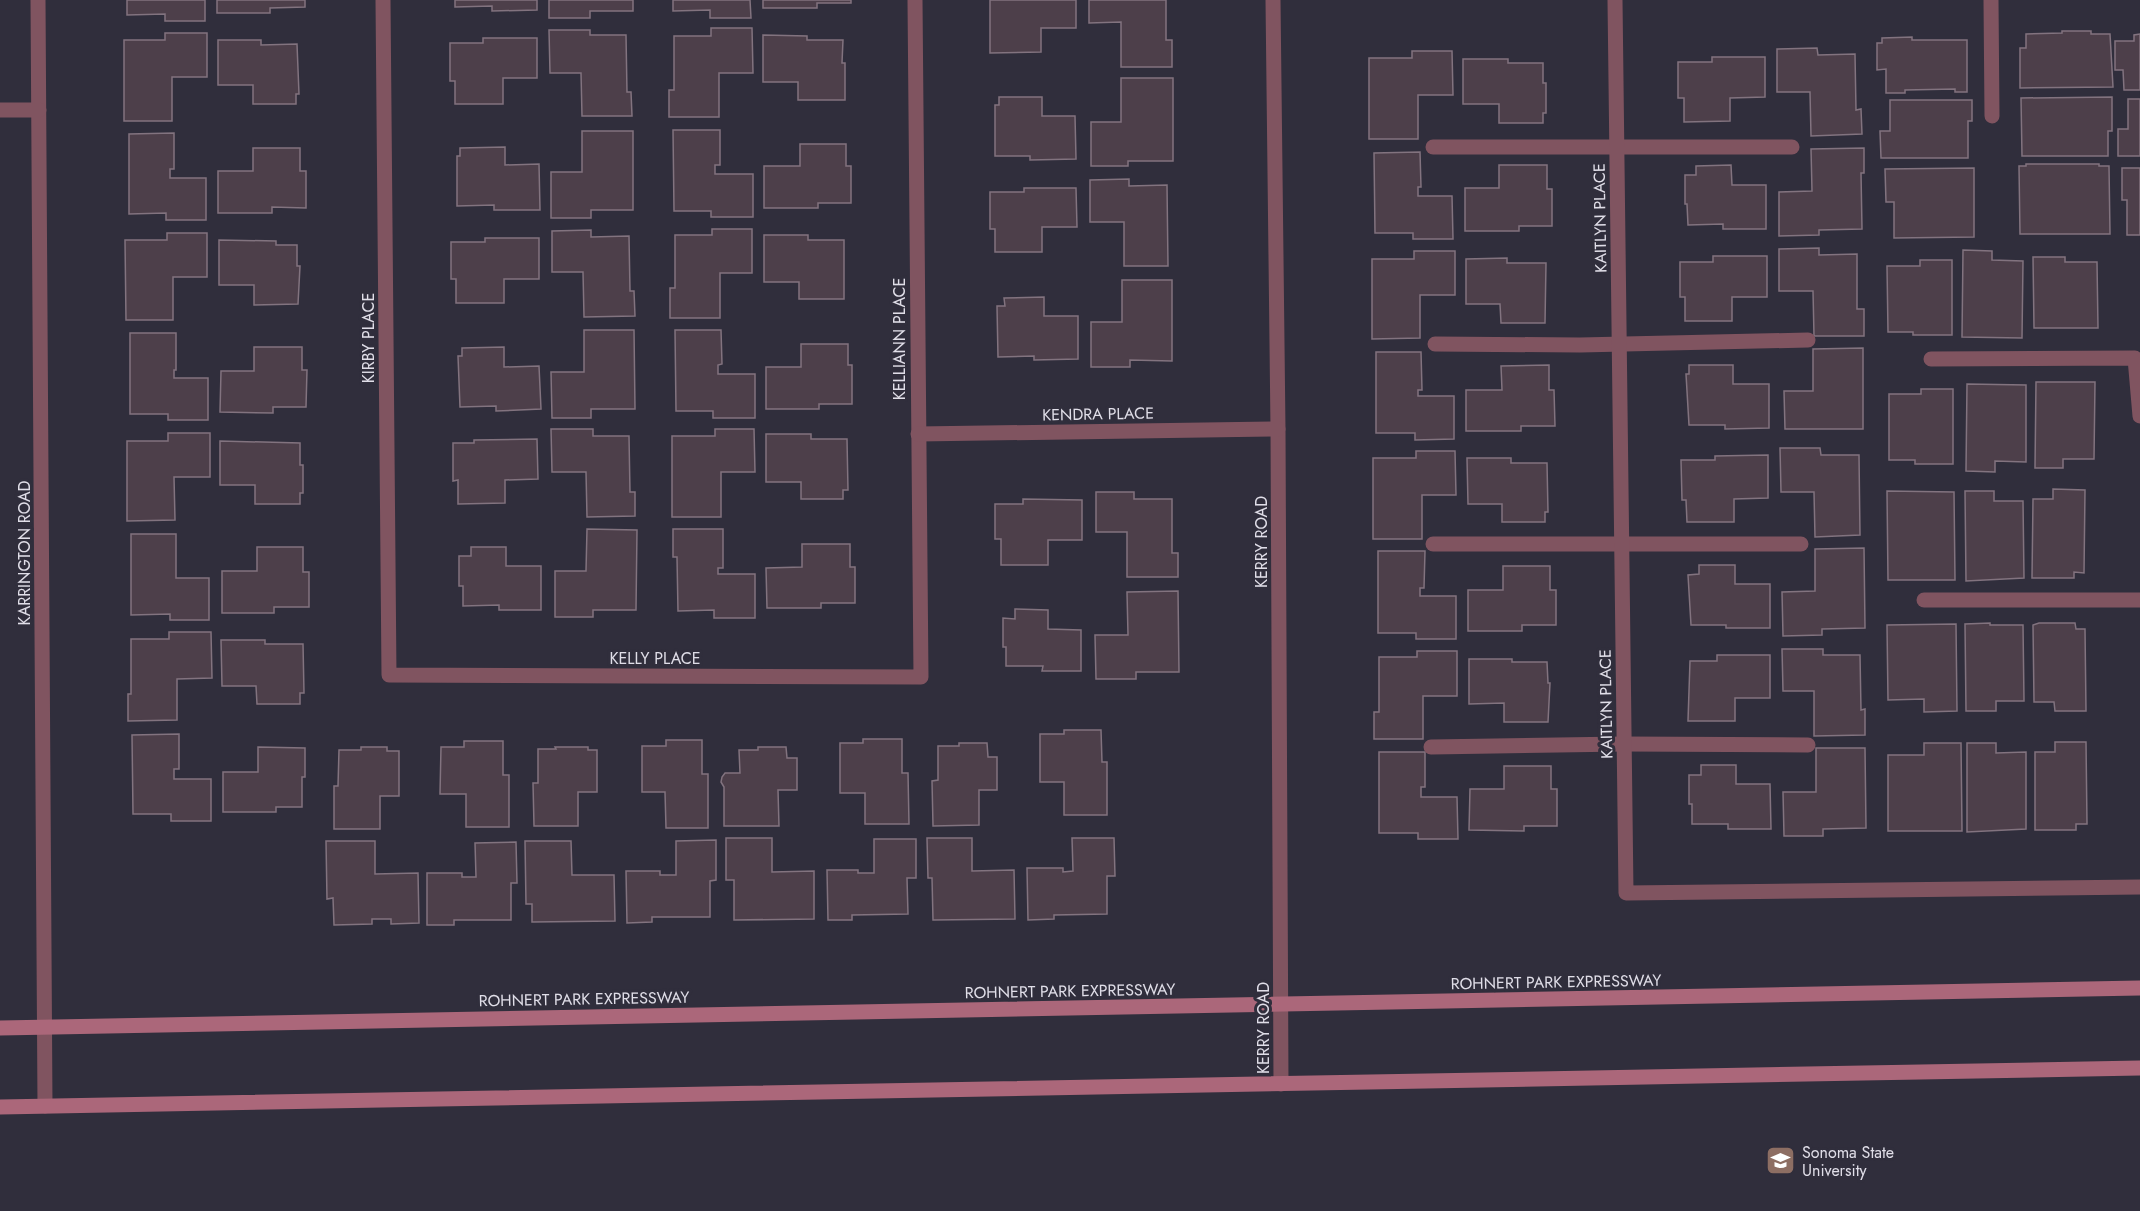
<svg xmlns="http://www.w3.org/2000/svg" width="2140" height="1211" viewBox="0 0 2140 1211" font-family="Jost,sans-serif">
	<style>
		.building { fill: #4d3f4a; stroke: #82737f; stroke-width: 1.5 }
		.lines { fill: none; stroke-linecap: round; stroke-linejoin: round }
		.lane { stroke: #805460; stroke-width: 15 }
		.street { stroke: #805460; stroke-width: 15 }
		.secondary { stroke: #ab677a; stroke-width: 15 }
		.labels { text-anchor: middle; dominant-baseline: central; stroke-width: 6; stroke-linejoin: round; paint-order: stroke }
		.street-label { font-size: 16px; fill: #e0dee8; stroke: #302e3c }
		.poi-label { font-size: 16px; fill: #e0dee8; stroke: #302e3c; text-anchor: start }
	</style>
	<rect width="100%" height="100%" fill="#302e3c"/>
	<g class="building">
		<polygon points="127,0 205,0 205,21 165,21 165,14 127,15"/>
		<polygon points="217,0 305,0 305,7 270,8 270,13 217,13"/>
		<polygon points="455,0 537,0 537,10 492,11 492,6 455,7"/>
		<polygon points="549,0 633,0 633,11 590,11 590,18 549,18"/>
		<polygon points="673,0 750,0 751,18 710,18 710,10 673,11"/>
		<polygon points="763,0 851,0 851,3 817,3 817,8 763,8"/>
		<polygon points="990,0 1076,0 1076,28 1041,28 1041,52 990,53"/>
		<polygon points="1089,0 1166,0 1166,40 1172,40 1172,67 1121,67 1121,22 1089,23"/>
		<polygon points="711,28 752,28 753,73 719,73 719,117 669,117 669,90 674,90 674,36 711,36"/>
		<polygon points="549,30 590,30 590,35 626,35 627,92 631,92 632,116 582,116 581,73 550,73"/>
		<polygon points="2062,31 2091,31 2091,34 2110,34 2113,87 2020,88 2020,48 2026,48 2026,34 2062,33"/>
		<polygon points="165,33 207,33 207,77 172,77 172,121 124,121 124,40 165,40"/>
		<polygon points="2140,34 2140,90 2124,90 2123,70 2115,70 2115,41 2134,41 2134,35"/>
		<polygon points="763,35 807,36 807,40 843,40 842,63 845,63 845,100 798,100 798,82 763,82"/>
		<polygon points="1912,37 1912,40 1967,40 1967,92 1955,92 1955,89 1905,90 1905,93 1886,93 1886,69 1877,70 1877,43 1882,43 1882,38"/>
		<polygon points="483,38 537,38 537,78 503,78 503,104 455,104 455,81 450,81 450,43 483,43"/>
		<polygon points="218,40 261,40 261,45 297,44 299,94 296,94 296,104 253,104 253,85 218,85"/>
		<polygon points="1817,48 1818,55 1855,54 1856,110 1861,109 1862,134 1811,136 1810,92 1777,92 1777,49"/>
		<polygon points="1412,51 1452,51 1453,95 1418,95 1418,139 1369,139 1369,58 1412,58"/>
		<polygon points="1712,57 1765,57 1765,97 1730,98 1730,121 1684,122 1684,98 1678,98 1678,62 1712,62"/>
		<polygon points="1463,59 1508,59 1508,63 1543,63 1543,83 1546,83 1546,113 1543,113 1543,123 1499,123 1499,104 1463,104"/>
		<polygon points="1121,78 1173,78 1173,161 1128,161 1128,166 1091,166 1091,122 1121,122"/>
		<polygon points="999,97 1042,97 1042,116 1075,116 1076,159 1030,160 1030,156 995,156 995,105 999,105"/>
		<polygon points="2112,97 2112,131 2108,131 2108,156 2022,156 2021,98"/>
		<polygon points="2128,99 2140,99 2140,156 2118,156 2118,129 2128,129"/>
		<polygon points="1890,100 1972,100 1972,121 1968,121 1968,158 1881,158 1880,131 1890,131"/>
		<polygon points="673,130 720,130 720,165 715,165 715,174 753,174 753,217 711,217 711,211 674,211"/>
		<polygon points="582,131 633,131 633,210 591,210 591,218 551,218 551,172 582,172"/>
		<polygon points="174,133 174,169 170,169 170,178 206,178 206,220 166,220 166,213 129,214 129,134"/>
		<polygon points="800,144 846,144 846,166 851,166 851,203 818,203 818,208 764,208 764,166 800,166"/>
		<polygon points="505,147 505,165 539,164 540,210 494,210 494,205 457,206 457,156 460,156 460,148"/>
		<polygon points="253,148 300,148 300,171 306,171 306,208 272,207 272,213 218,213 218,171 253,171"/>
		<polygon points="1864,148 1864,173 1861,173 1862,229 1819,230 1819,235 1779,236 1779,192 1812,191 1811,149"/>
		<polygon points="1420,152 1421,187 1418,187 1418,196 1452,196 1453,239 1413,239 1413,233 1375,233 1374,153"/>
		<polygon points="2026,164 2099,164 2099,166 2109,166 2110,234 2020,234 2019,166 2026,166"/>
		<polygon points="1499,165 1547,165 1547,189 1552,189 1552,226 1519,226 1519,231 1465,231 1465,188 1499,188"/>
		<polygon points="1731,165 1732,185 1766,185 1766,229 1723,229 1723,224 1688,225 1687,204 1685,204 1685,175 1696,175 1696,166"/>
		<polygon points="1974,168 1974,237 1894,238 1894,202 1886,202 1885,169"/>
		<polygon points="2122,168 2140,168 2140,235 2127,235 2127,200 2122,200"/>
		<polygon points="1129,179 1129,186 1167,185 1168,266 1124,266 1124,222 1090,222 1090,180"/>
		<polygon points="1024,188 1076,188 1077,227 1042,227 1042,252 995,252 995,229 990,229 990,192 1024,192"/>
		<polygon points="712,229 752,229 752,273 720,273 720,318 670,318 670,288 675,288 675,235 712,235"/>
		<polygon points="591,230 591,237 629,236 630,291 634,291 635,316 584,317 583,272 552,272 552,231"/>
		<polygon points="167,233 207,233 207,277 173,277 173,320 126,320 125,240 167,240"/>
		<polygon points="764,235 808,235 808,240 844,240 844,299 799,299 799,282 764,282"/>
		<polygon points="485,238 539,238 539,279 504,279 504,303 456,303 456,279 451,279 451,242 485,242"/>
		<polygon points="219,240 276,241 276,245 297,245 297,266 300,266 298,304 254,305 254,285 219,285"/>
		<polygon points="1819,248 1819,255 1857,254 1857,309 1864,309 1864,336 1814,336 1813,291 1779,291 1779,249"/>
		<polygon points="1963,250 1992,251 1992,260 2023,261 2022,338 1962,337"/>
		<polygon points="1414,251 1455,251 1455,295 1420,295 1420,338 1372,339 1372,259 1414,259"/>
		<polygon points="1713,256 1767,256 1767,297 1732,297 1732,321 1685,321 1685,297 1680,297 1680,262 1713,262"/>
		<polygon points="2033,257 2065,257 2065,262 2097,262 2098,328 2034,328"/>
		<polygon points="1507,258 1507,263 1546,263 1545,323 1501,323 1500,304 1466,304 1466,259"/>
		<polygon points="1920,260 1952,260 1952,335 1913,335 1913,332 1888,332 1887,266 1920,266"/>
		<polygon points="1122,280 1172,280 1172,361 1130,360 1130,367 1091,367 1091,322 1122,322"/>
		<polygon points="1044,297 1044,316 1078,316 1078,359 1034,360 1034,356 998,357 997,306 1005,306 1004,298"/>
		<polygon points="584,330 634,330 635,409 591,409 591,418 552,418 551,372 584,372"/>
		<polygon points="675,330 721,330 722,364 718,365 718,374 755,374 755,418 713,418 713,411 676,411"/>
		<polygon points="130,333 176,333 176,370 174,370 174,378 208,378 208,420 168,420 168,414 130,414"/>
		<polygon points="801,344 848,344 848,365 852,365 852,404 819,404 819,409 766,409 766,367 801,367"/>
		<polygon points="254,347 302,347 302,370 307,370 306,407 273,407 273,413 220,412 221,371 254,371"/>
		<polygon points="504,347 504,367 539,366 541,409 496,411 496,406 460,407 458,356 462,356 462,348"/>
		<polygon points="1863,348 1863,429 1785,429 1784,391 1813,391 1813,349"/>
		<polygon points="1376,352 1421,352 1422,390 1418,390 1418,396 1454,396 1454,439 1415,440 1415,433 1376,433"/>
		<polygon points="1549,365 1549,390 1554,390 1555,426 1521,426 1521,431 1466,431 1466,390 1502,390 1501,366"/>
		<polygon points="1689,365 1733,365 1733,384 1769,384 1769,428 1725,429 1725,425 1689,425 1686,374 1689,374"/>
		<polygon points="2036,382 2095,382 2094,459 2063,459 2063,468 2035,468"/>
		<polygon points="1967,384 2026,385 2026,462 1995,461 1995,472 1966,471"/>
		<polygon points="1921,389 1953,389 1953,464 1915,464 1915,460 1889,460 1889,394 1921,394"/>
		<polygon points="551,429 593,429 593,436 629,436 630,492 635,492 635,516 587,517 586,472 552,472"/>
		<polygon points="715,429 754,429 755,472 721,472 721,517 672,517 672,436 715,436"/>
		<polygon points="168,433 210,433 210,477 174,477 175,520 127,521 127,441 168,441"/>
		<polygon points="766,434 811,434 811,439 847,439 848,490 843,490 843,499 801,499 801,482 766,482"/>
		<polygon points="537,439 538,479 505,480 505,503 458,504 458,480 453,481 453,443 474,443 474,440"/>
		<polygon points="220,441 300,443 300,465 303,465 303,493 300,493 300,504 255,504 255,485 220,485"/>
		<polygon points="1780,448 1820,448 1821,455 1859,455 1860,535 1815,537 1814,492 1781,492"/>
		<polygon points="1416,451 1455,451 1456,495 1422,495 1422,539 1373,539 1373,458 1416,458"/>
		<polygon points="1768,455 1768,498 1734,499 1734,522 1687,522 1686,500 1682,500 1681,460 1715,460 1715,456"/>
		<polygon points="1467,458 1511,458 1511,463 1547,463 1548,512 1545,512 1545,522 1502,522 1502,504 1468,504"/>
		<polygon points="2053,489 2085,490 2084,573 2074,572 2074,578 2032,578 2033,499 2053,499"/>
		<polygon points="1887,491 1954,492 1955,580 1888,580"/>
		<polygon points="1965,491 1994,491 1994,501 2023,501 2024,578 1966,581"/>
		<polygon points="1096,492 1134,492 1134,499 1172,499 1172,553 1178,553 1178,577 1127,577 1127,532 1096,532"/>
		<polygon points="1023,499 1082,500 1082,540 1048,540 1048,565 1001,565 1001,539 995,539 995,504 1023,504"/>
		<polygon points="587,529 637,530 636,610 593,610 593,617 555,617 555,571 586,571"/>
		<polygon points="673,529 723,529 723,568 718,568 718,574 755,574 755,618 714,618 714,610 678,611 677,557 673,557"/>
		<polygon points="131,534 176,534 176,578 209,578 209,620 170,620 170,614 131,615"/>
		<polygon points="802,544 850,544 850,567 855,567 855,603 821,603 821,608 767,608 766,568 802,567"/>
		<polygon points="257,547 303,547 303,572 309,572 309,607 274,607 274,613 222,613 222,571 257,571"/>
		<polygon points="471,547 506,547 506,566 541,566 541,610 499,610 499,605 463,606 463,586 459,586 459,556 471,556"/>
		<polygon points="1864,548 1865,628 1822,629 1822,635 1783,636 1782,592 1815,591 1815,549"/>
		<polygon points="1378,551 1425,551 1424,588 1420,588 1420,596 1456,596 1456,639 1416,639 1416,633 1378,633"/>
		<polygon points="1699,565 1735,565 1735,584 1770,584 1770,628 1726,628 1726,625 1691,625 1688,575 1699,574"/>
		<polygon points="1503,566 1550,566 1550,590 1556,590 1556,625 1522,625 1522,631 1468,631 1468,590 1503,590"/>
		<polygon points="1178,591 1179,672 1136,672 1136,679 1096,679 1095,635 1128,635 1127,592"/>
		<polygon points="1015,609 1048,610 1048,629 1081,630 1081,671 1042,671 1043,666 1006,666 1006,647 1003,647 1003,618 1015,619"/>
		<polygon points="1990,623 1990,625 2023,625 2024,701 1996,701 1996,711 1966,711 1965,624"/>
		<polygon points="2039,623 2075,623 2076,629 2085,629 2086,711 2055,711 2054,702 2034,702 2033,625"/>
		<polygon points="1956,624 1957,711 1924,712 1924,699 1888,700 1887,625"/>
		<polygon points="169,632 211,632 212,678 177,679 177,720 128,721 128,694 131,694 131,639 169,639"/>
		<polygon points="221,640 265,640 265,644 303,644 304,693 300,693 300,704 257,704 256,686 222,686"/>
		<polygon points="1782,649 1823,649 1823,655 1860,655 1861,710 1865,709 1865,735 1814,736 1814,691 1783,691"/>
		<polygon points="1417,651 1457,651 1457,696 1423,696 1423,739 1374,739 1374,712 1379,712 1379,657 1417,657"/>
		<polygon points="1717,655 1770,655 1770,698 1735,698 1735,721 1688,721 1690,661 1717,661"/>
		<polygon points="1469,659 1512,659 1512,662 1547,662 1548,683 1550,683 1548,722 1504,722 1504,703 1469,704"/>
		<polygon points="1064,730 1101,730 1102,762 1107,762 1107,815 1064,815 1064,782 1040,782 1040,734 1064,734"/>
		<polygon points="179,734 179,769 174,769 174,779 211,779 211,821 171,821 171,814 133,814 132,735"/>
		<polygon points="863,739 902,739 902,773 908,773 909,824 865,824 865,793 840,793 840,743 863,743"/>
		<polygon points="666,740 702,740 702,774 708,774 708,828 666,828 665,792 642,792 642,746 666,746"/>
		<polygon points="464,741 503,741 503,775 509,775 509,827 466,827 466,794 440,794 441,747 464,747"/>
		<polygon points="2055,742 2086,742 2087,824 2076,824 2076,830 2035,830 2035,752 2055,752"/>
		<polygon points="959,743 987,743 988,757 997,757 997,790 979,790 979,825 933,826 932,781 938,780 938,746 959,746"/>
		<polygon points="1924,743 1961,743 1962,831 1888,831 1888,755 1924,755"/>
		<polygon points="1967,743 1996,743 1996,753 2026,752 2026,829 1967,832"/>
		<polygon points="258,747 305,748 305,777 302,777 302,807 276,807 276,812 223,812 223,772 258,772"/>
		<polygon points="361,747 387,747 387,751 399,751 399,796 380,796 380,829 334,829 334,786 338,786 339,750 361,750"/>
		<polygon points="555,747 588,747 588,750 597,750 597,792 578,792 578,826 534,826 533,783 538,783 538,749 556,749"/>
		<polygon points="758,747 786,747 787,758 797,758 797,790 778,790 779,826 724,826 724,787 721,782 722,777 725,773 740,773 739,750 758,750"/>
		<polygon points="1816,748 1865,748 1866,828 1823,829 1823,836 1784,836 1783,792 1816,792"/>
		<polygon points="1379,752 1425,752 1425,787 1421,787 1421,797 1457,797 1458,839 1418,839 1418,833 1379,833"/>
		<polygon points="1701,765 1736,765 1736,784 1770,784 1771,829 1728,829 1728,824 1692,824 1692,804 1689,804 1689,775 1701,775"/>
		<polygon points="1504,766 1551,766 1551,789 1557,789 1557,826 1524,826 1524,831 1469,830 1470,789 1504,789"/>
		<polygon points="726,838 772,838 772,872 814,871 814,919 734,920 734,880 726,880"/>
		<polygon points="927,838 972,838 972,871 1014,870 1015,919 933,920 932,878 928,878"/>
		<polygon points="1072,838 1114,838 1115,876 1107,876 1107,914 1054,915 1054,919 1028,920 1027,868 1063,868 1063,872 1073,871"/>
		<polygon points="874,839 916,839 916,878 907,878 908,914 852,915 852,920 828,920 827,870 858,870 858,873 874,873"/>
		<polygon points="716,840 716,880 710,881 710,917 652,917 652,922 627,923 626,871 660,871 660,875 676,875 676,841"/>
		<polygon points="326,841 375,841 375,874 418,873 419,923 391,924 391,919 372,919 372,924 334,925 333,898 327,899"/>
		<polygon points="525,841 571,841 572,875 614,875 615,921 532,922 532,904 526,904"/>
		<polygon points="516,842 517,883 511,883 511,920 454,920 454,925 427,925 427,873 462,873 462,877 476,877 475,843"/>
	</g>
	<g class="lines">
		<g class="lane">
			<polyline points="1991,0 1992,116"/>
			<polyline points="1433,147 1792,147"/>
			<polyline points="1435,344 1580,345 1808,340"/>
			<polyline points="1931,359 2135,358 2140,416"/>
			<polyline points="1433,544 1801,544"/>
			<polyline points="1924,600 2140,600"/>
			<polyline points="1431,747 1624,744 1808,745"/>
		</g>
		<g class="street">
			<polyline points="38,0 45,1106"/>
			<polyline points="383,0 389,675 921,677 915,0"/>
			<polyline points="1273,0 1278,429 1281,1084"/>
			<polyline points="1615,0 1626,893 2140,887"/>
			<polyline points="0,110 39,110"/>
			<polyline points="918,434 1278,429"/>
		</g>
		<g class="secondary">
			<polyline points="0,1028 2140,988"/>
			<polyline points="0,1107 2140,1068"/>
		</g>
	</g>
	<defs>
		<symbol id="university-square" viewBox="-11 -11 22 22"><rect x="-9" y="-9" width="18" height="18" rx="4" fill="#8d6e63" stroke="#302e3c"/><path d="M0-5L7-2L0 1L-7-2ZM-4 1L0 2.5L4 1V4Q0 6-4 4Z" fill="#fff"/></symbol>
	</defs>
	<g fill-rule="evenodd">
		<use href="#university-square" x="1764" y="1144" width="33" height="33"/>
	</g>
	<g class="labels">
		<g class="street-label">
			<text transform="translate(1600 218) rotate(-91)">KAITLYN PLACE</text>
			<text transform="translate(368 338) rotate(-90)">KIRBY PLACE</text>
			<text transform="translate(899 339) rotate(-90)">KELLIANN PLACE</text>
			<text transform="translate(1098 414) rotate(-1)">KENDRA PLACE</text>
			<text transform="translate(1261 542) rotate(-90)">KERRY ROAD</text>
			<text transform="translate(24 553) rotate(-90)">KARRINGTON ROAD</text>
			<text x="655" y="658">KELLY PLACE</text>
			<text transform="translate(1606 704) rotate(-91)">KAITLYN PLACE</text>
			<text transform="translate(1556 982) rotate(-1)">ROHNERT PARK EXPRESSWAY</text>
			<text transform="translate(1070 991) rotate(-1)">ROHNERT PARK EXPRESSWAY</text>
			<text transform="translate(584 999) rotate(-1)">ROHNERT PARK EXPRESSWAY</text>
			<text transform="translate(1263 1028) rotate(-90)">KERRY ROAD</text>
		</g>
		<g class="poi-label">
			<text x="1802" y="1152">Sonoma State<tspan x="1802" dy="18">University</tspan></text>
		</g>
	</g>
</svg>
